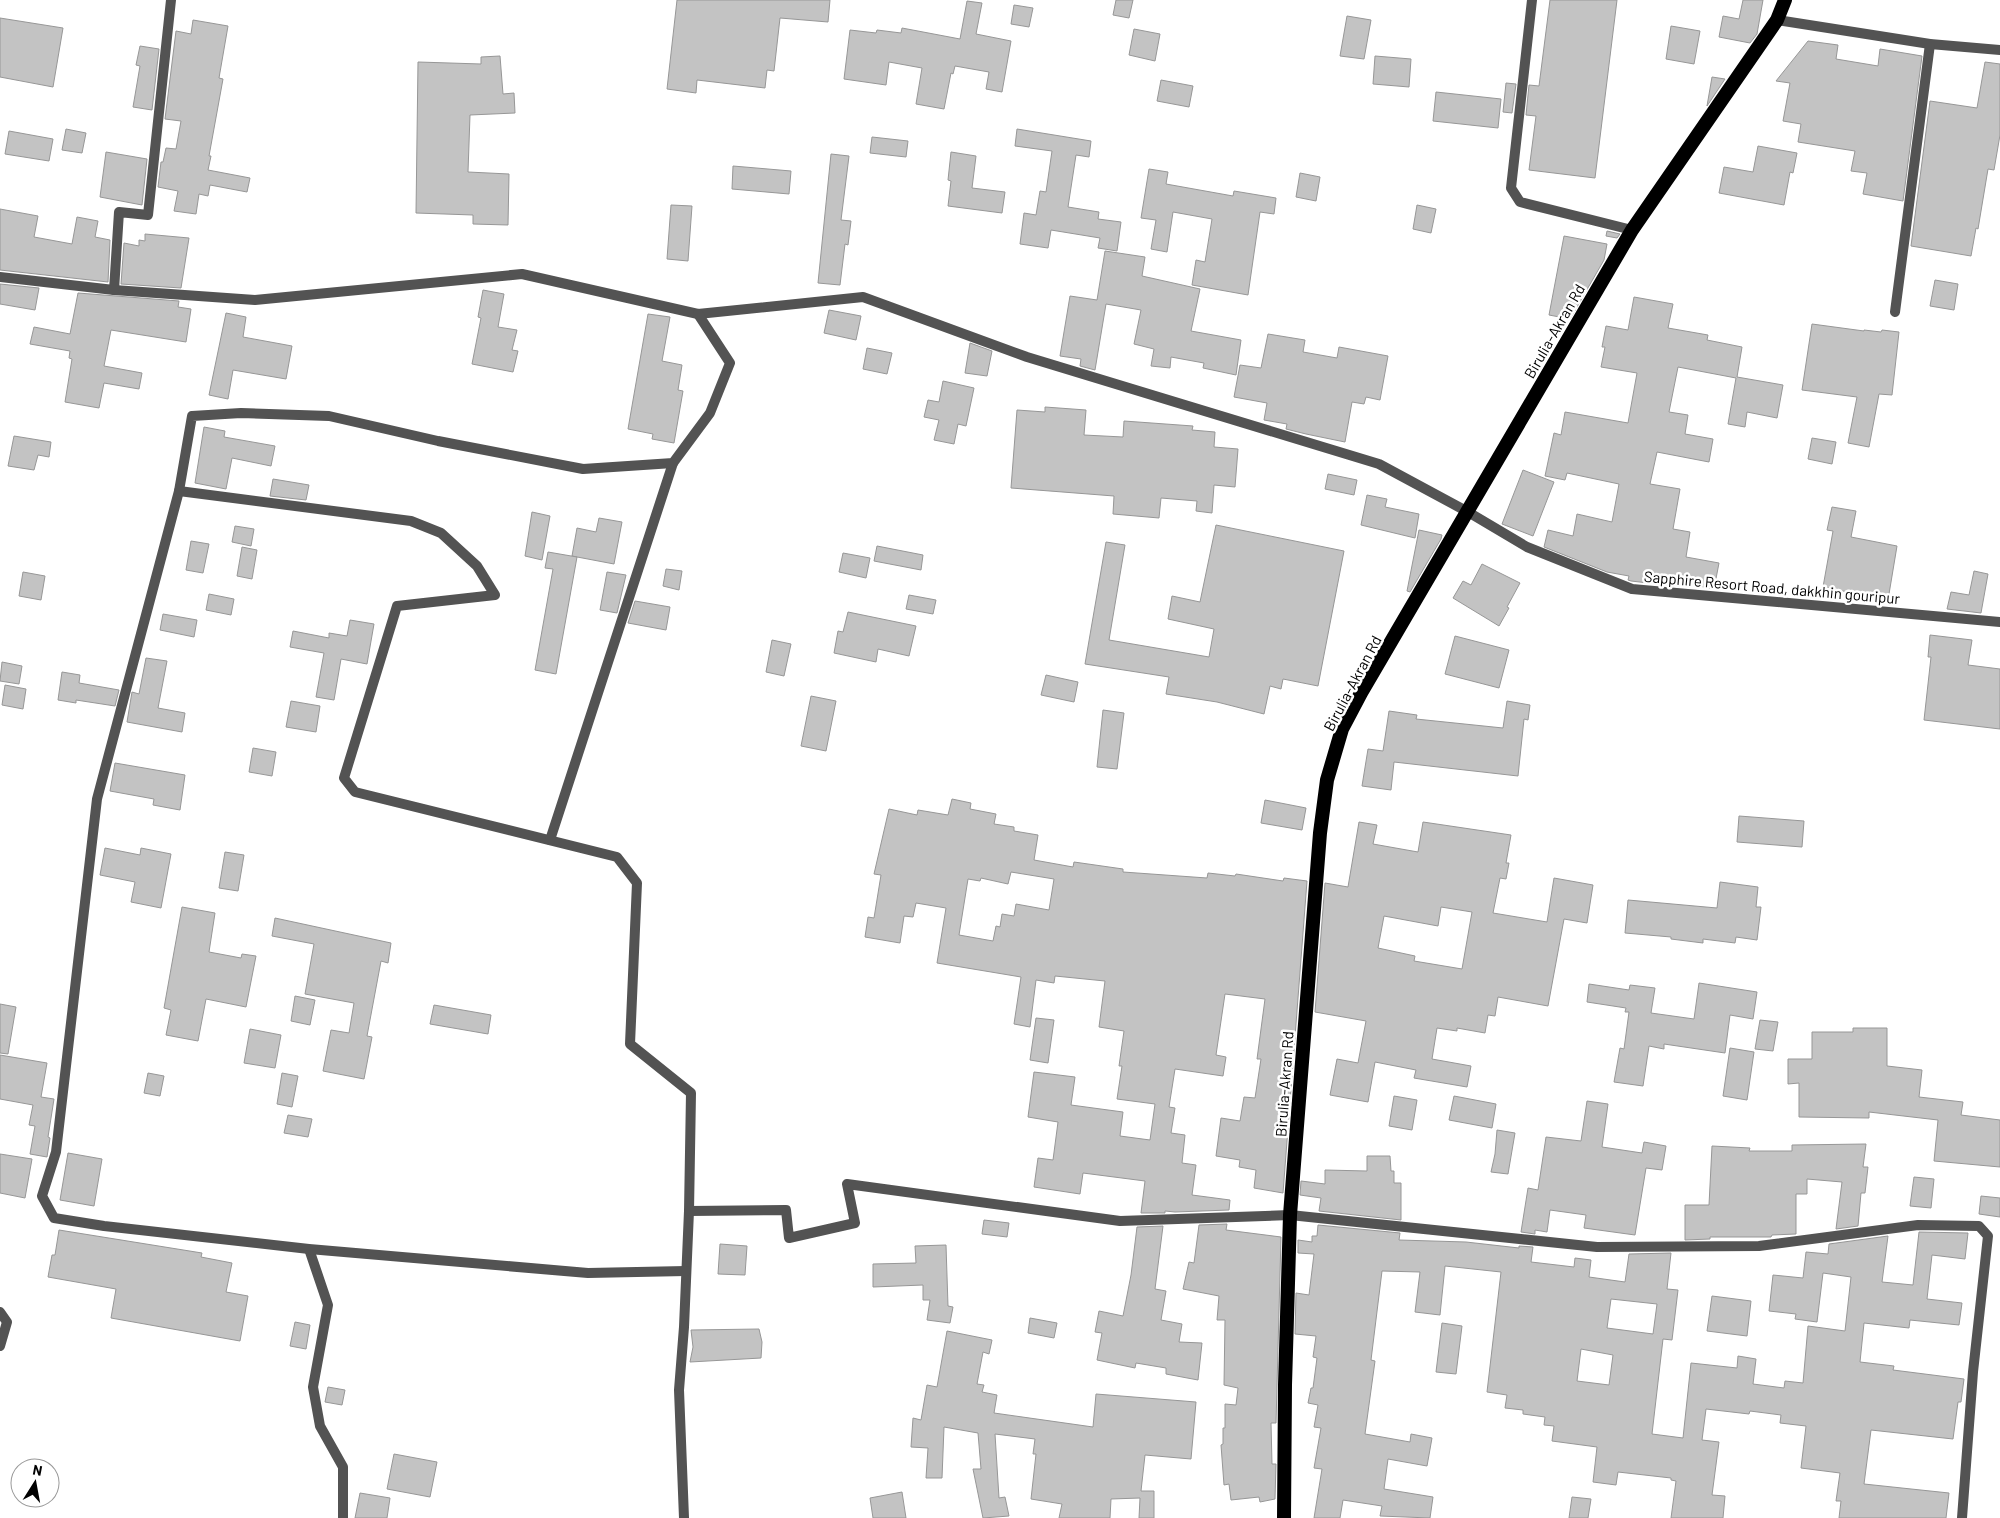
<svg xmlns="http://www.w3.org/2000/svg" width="2000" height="1518" viewBox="0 0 2000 1518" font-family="Barlow,sans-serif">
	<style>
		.building { fill: #c3c3c3; stroke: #979797; fill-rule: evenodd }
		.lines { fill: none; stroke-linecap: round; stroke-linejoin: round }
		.minor { stroke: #535353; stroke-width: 10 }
		.trunk { stroke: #000; stroke-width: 14 }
		.labels { text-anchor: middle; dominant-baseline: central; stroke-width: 5; stroke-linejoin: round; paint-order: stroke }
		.street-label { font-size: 15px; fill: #000; stroke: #fff }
	</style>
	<rect width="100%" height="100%" fill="#fff"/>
	<g class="building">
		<polygon points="677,0 830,0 828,22 780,18 774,71 767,70 765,88 697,80 696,93 667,89"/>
		<polygon points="1116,0 1133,0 1129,18 1113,15"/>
		<polygon points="1550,0 1617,0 1595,178 1529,170 1536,116 1526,115 1529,85 1539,86"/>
		<polygon points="1743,0 1763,0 1757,34 1750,43 1719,37 1723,16 1739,19"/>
		<polygon points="967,1 982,3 976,34 1011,41 1002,92 986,89 989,72 955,66 953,74 951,73 944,109 916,104 922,68 889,62 886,85 844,79 850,30 876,33 877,30 901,33 902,28 960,39"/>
		<polygon points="1014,5 1033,8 1029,27 1011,24"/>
		<polygon points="1347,16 1371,20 1364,59 1340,56"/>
		<polygon points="0,18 63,28 53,87 0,77"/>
		<polygon points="193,20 228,26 219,78 223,79 209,156 211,156 208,170 250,178 247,192 210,185 208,196 199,194 196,214 174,211 178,191 158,187 161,162 163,162 166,148 176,149 181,121 165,119 176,31 191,34"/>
		<polygon points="1671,26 1700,31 1694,64 1666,59"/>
		<polygon points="1134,29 1160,34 1155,61 1129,55"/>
		<polygon points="1808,41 1838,45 1836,59 1878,66 1880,49 1922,56 1903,201 1863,194 1867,173 1851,171 1855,151 1798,142 1801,124 1783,121 1790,83 1776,81"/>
		<polygon points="140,46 159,49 152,110 133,107 140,66 136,65"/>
		<polygon points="500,56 503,94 514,93 515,113 470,115 468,172 509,174 508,225 473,224 473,215 416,213 418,62 481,64 481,57"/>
		<polygon points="1375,56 1411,59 1409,87 1373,84"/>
		<polygon points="1985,62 2000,64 2000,135 1994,170 1988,169 1978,229 1976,228 1971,256 1911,246 1930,101 1977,108"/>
		<polygon points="1712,77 1725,79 1707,106"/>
		<polygon points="1161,80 1193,86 1189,107 1157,101"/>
		<polygon points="1506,83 1516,84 1512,113 1503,112"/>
		<polygon points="1436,92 1501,99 1498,128 1433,121"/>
		<polygon points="66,129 86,133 82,153 62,150"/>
		<polygon points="1017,129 1091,141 1089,157 1076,155 1068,207 1099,212 1098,219 1121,222 1117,251 1098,248 1100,238 1051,230 1048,248 1020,244 1024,213 1036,215 1040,191 1046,192 1052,151 1015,146"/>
		<polygon points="9,131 53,139 49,161 5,154"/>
		<polygon points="872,137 908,141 906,157 870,153"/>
		<polygon points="1758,146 1797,153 1793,173 1790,172 1784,205 1719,193 1724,167 1753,172"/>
		<polygon points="106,152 147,159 142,205 100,197"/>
		<polygon points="951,152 976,156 972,188 1005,192 1002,213 948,206 951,181 948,180"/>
		<polygon points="831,154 849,156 841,220 851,221 848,245 845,244 840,285 818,283"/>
		<polygon points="733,166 791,171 789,194 732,189"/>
		<polygon points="1149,169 1168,172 1166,184 1233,196 1234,191 1276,198 1274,214 1260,212 1248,295 1192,285 1196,260 1205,262 1212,219 1173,212 1167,252 1151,249 1156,220 1141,218"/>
		<polygon points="1300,173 1320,177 1316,201 1296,197"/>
		<polygon points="671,205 692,206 688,261 667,259"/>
		<polygon points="1417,205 1436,209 1431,233 1413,229"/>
		<polygon points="0,209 38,216 34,237 72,244 77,217 98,221 95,237 110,240 108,282 0,270"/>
		<polygon points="1607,231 1620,234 1617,238 1606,236"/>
		<polygon points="145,234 189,238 181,288 121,284 124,243 139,246 139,240 145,241"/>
		<polygon points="1564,236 1607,244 1604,260 1570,319 1549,315"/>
		<polygon points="1105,251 1145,257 1142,276 1200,289 1191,331 1241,340 1236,375 1203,368 1204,363 1171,357 1170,368 1151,366 1154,349 1134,344 1141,310 1106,304 1095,370 1080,366 1081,359 1060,356 1070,296 1097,300"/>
		<polygon points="1935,280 1958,284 1954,310 1930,306"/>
		<polygon points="0,284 39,288 35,310 0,304"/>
		<polygon points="483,290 504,294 498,327 517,330 512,350 518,351 513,372 472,364 481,318 478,317"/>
		<polygon points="78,293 179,301 178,307 191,309 186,342 111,330 104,366 142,373 139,389 104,383 99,408 65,402 72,359 69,358 70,351 30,344 34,327 70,334"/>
		<polygon points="1634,297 1673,304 1668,328 1708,335 1707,340 1742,347 1737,377 1783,385 1777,418 1747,412 1745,427 1728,424 1736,378 1678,367 1669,412 1688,415 1685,434 1713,439 1709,462 1657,452 1650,484 1680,489 1673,529 1690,532 1686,557 1719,563 1714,589 1675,581 1674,586 1631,581 1628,580 1629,576 1607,572 1544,547 1548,530 1573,536 1577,514 1612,522 1619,484 1567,473 1565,480 1545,476 1554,433 1561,435 1565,412 1628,423 1637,373 1601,367 1605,347 1602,347 1606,326 1628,330"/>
		<polygon points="829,310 861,316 856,340 824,333"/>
		<polygon points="226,313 246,317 243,337 292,346 286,379 233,370 228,399 209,395"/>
		<polygon points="648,314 670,317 662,361 682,365 678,390 683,391 674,443 652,439 653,434 628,429"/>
		<polygon points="1812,324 1864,331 1864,330 1881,332 1882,330 1899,332 1892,395 1879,394 1869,447 1848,443 1857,397 1802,390"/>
		<polygon points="1268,334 1305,340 1303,352 1337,358 1339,347 1388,356 1380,400 1366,397 1364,404 1352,402 1345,442 1306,434 1286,429 1287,424 1264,420 1267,403 1234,397 1240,365 1261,368"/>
		<polygon points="970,343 992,351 987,376 965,373"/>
		<polygon points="867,348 892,353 887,374 863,369"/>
		<polygon points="943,381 974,388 966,426 958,424 954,444 934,440 939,420 924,417 928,400 939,402"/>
		<polygon points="1045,407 1086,410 1084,435 1123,437 1124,421 1193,426 1192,430 1215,432 1214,447 1238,449 1235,487 1214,485 1212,513 1196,511 1197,501 1161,498 1159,518 1113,514 1114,496 1011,488 1017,410 1045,412"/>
		<polygon points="204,427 225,431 224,437 275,446 271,466 232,458 226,489 195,483"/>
		<polygon points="14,436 51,442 49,457 38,455 34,470 8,466"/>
		<polygon points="1812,438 1836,442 1832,464 1808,459"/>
		<polygon points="1523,470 1554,482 1533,536 1502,524"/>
		<polygon points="1328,474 1357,480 1354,495 1325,489"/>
		<polygon points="273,479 309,485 306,500 270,496"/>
		<polygon points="1367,495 1387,499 1385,507 1419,514 1415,538 1361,525"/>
		<polygon points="1832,507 1856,511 1851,537 1897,546 1888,600 1823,587 1833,531 1827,530"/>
		<polygon points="532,512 550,516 542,560 525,556"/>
		<polygon points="599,518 622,522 614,564 572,556 577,528 596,532"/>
		<polygon points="1216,525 1344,551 1318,686 1283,679 1281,689 1270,686 1264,714 1217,702 1166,694 1169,677 1085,664 1106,542 1125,545 1109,640 1209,657 1214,629 1168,619 1172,596 1200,602"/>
		<polygon points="235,526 254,529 251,546 232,542"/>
		<polygon points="1419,530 1442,535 1441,539 1410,592 1407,591"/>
		<polygon points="191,541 209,544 203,573 186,570"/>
		<polygon points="877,546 923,555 921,570 874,561"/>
		<polygon points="242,547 257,550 252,579 237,576"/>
		<polygon points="548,552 577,557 556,674 535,670 553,569 545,568"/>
		<polygon points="843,553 870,558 866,578 839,572"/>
		<polygon points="1482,564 1520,583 1507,607 1509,608 1499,626 1453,598 1463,581 1471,585"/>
		<polygon points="666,569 682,571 679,590 663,586"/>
		<polygon points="1974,571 1988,574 1981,613 1947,609 1951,592 1969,595"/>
		<polygon points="23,572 45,576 41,600 19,596"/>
		<polygon points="607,572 626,575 617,613 600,610"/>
		<polygon points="209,594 234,599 231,615 206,610"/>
		<polygon points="909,595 936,600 933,614 906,609"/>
		<polygon points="635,601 670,607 666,630 628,623"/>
		<polygon points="848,612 916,626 909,656 878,649 876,662 834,653 838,631 843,632"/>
		<polygon points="163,614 197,620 194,637 160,630"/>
		<polygon points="350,620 374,624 367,664 341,659 334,700 316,697 324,653 290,647 293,631 329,638 329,633 347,636"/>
		<polygon points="1930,635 1972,640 1968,665 2000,669 2000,729 1924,720 1931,657 1928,657"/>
		<polygon points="1455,636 1509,650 1499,688 1445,674"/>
		<polygon points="772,640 791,644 784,676 766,672"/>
		<polygon points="146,658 167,661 158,708 185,713 182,732 127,722 132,692 139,694"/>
		<polygon points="2,662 22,666 19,684 0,681"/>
		<polygon points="62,672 80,675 79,683 119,690 115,706 76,700 76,703 58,700"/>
		<polygon points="1046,675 1078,682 1074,702 1041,695"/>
		<polygon points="5,685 26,689 23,709 2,705"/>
		<polygon points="811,696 836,701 826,751 801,746"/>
		<polygon points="291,701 320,706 316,732 286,727"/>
		<polygon points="1507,701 1530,705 1528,720 1524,719 1518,776 1394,762 1391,790 1362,786 1368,749 1383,751 1389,711 1417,715 1416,719 1503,728"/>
		<polygon points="1103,710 1124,713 1117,769 1097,767"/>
		<polygon points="253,748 276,752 272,776 249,772"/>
		<polygon points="115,763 185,775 180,810 153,805 154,799 110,791"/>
		<path d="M952 799 971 803 970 809 996 814 994 824 1014 827V831L1038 835 1034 860 1073 867 1074 862 1123 869V872L1207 878 1208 873 1235 876 1236 874 1283 881 1284 878 1307 881 1283 1193 1254 1188 1256 1170 1239 1167 1240 1160 1216 1156 1221 1118 1240 1121 1244 1097 1255 1098 1261 1059H1257L1265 999 1225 994 1216 1055 1226 1057 1223 1076 1175 1069 1169 1107 1175 1108 1171 1133 1185 1135 1182 1163 1196 1165 1192 1195 1230 1200 1229 1210 1175 1212 1165 1211V1213H1141L1145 1181 1083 1173 1080 1194 1034 1187 1038 1158 1053 1160 1058 1122 1028 1117 1034 1072 1075 1077 1071 1105 1123 1112 1120 1136 1150 1140 1155 1104 1117 1099 1122 1066H1119L1124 1031 1099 1027 1105 981 1055 976 1054 983 1036 980 1030 1027 1014 1024 1021 977 937 963 946 908 916 903 913 917 904 916 900 943 865 937 868 917 874 918 881 875 874 874 889 809 917 815 918 810 948 815ZM1011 872 1054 879 1049 910 1016 904 1014 916 1002 914 1000 927 996 926 993 941 959 935 968 879 980 881 981 878 1008 884Z"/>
		<polygon points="1265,800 1306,808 1302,830 1261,823"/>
		<polygon points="1739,816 1804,821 1802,847 1737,842"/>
		<path d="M1359 822 1377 825 1373 844 1418 852 1423 822 1511 835 1506 863H1509L1506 879 1500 878 1493 913 1547 922 1554 878 1593 885 1587 923 1564 919 1548 1006 1498 997 1495 1016 1488 1015 1485 1033 1457 1028V1031L1437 1028 1432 1059 1471 1066 1467 1087 1414 1078 1416 1070 1375 1062 1368 1102 1330 1095 1337 1059 1358 1063 1366 1021 1315 1012 1325 883 1348 887ZM1441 907 1472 912 1462 969 1414 961 1415 956 1378 948 1384 916 1438 926Z"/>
		<polygon points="105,848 140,855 141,848 171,854 161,908 131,902 135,882 100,875"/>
		<polygon points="225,852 244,855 238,891 219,888"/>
		<polygon points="1720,882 1758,887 1756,907 1761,907 1757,940 1736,937 1735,943 1703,939 1703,943 1671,939 1671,937 1625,933 1628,900 1717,908"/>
		<polygon points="182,907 215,913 209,952 241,958 242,954 256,956 246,1007 206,999 198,1041 166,1035 171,1010 164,1008"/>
		<polygon points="275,918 391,943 388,963 381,961 367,1036 372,1037 364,1079 323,1071 331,1030 349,1033 354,1003 305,994 314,944 272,936"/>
		<polygon points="1699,983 1757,992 1753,1019 1730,1015 1725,1053 1664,1044 1664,1049 1649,1046 1643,1086 1614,1082 1620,1048 1624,1049 1629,1012 1625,1012 1626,1008 1587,1002 1589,984 1629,990 1630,985 1655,988 1651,1013 1694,1019"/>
		<polygon points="295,996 315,1000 310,1025 291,1021"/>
		<polygon points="0,1004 16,1007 8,1054 0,1053"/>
		<polygon points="434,1005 491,1015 488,1034 430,1024"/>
		<polygon points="1036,1018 1054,1020 1048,1063 1030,1060"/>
		<polygon points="1760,1020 1778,1022 1773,1051 1755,1049"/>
		<polygon points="1853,1028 1887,1028 1887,1066 1922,1070 1919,1097 1963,1102 1961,1115 2000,1120 2000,1167 1934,1161 1938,1120 1869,1112 1869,1118 1799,1117 1799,1083 1788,1084 1788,1059 1812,1059 1812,1032 1853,1032"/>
		<polygon points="250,1029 281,1035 275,1068 244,1063"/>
		<polygon points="1730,1048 1754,1052 1747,1100 1723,1096"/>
		<polygon points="0,1055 47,1063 41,1097 54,1099 48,1137 50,1138 47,1157 30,1154 35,1126 29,1125 33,1105 0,1099"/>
		<polygon points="148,1073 164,1076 160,1096 144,1093"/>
		<polygon points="282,1073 298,1076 292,1107 277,1104"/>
		<polygon points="1394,1096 1417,1100 1412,1130 1389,1126"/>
		<polygon points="1454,1096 1496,1104 1492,1128 1449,1120"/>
		<polygon points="1587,1101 1608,1104 1602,1147 1642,1153 1644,1142 1666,1146 1662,1170 1646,1168 1635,1235 1584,1228 1586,1215 1550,1210 1547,1232 1535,1230 1535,1234 1521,1232 1528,1188 1538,1190 1546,1137 1581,1141"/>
		<polygon points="288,1115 312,1119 308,1137 284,1133"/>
		<polygon points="1497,1130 1515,1133 1508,1174 1491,1172 1495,1154"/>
		<polygon points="1866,1144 1863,1167 1868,1167 1865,1193 1861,1193 1858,1226 1836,1229 1842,1182 1807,1179 1807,1194 1796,1194 1796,1234 1772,1235 1771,1237 1710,1237 1710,1239 1685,1240 1685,1205 1709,1205 1712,1146 1750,1148 1749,1151 1792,1151 1792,1145"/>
		<polygon points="68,1153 102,1159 94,1206 60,1200"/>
		<polygon points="0,1154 32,1159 25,1198 0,1193"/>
		<polygon points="1367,1156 1390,1156 1391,1171 1394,1171 1394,1183 1401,1183 1401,1220 1319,1211 1321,1198 1300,1195 1301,1181 1325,1184 1325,1170 1367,1171"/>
		<polygon points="1914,1177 1934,1179 1931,1208 1910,1206"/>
		<polygon points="1981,1196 2000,1198 2000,1217 1979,1214"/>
		<polygon points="984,1220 1009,1223 1007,1237 982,1234"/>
		<polygon points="1227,1224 1226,1230 1281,1237 1276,1423 1271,1423 1272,1464 1276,1464 1275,1499 1260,1502 1259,1497 1231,1500 1229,1484 1224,1485 1221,1445 1223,1444 1223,1428 1225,1428 1225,1404 1236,1405 1238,1388 1224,1385 1225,1320 1217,1320 1219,1296 1183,1289 1189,1262 1194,1263 1199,1225"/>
		<path d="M1318 1225 1400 1233 1399 1240 1466 1242 1519 1248V1246L1533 1247 1531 1262 1574 1267 1575 1258 1591 1260 1589 1277 1625 1282 1629 1254 1671 1253 1667 1289 1678 1290 1672 1340 1663 1339 1652 1434 1683 1438 1691 1363 1737 1368 1738 1356 1756 1359 1753 1384 1784 1388 1785 1381 1803 1383 1808 1326 1845 1331 1851 1277 1823 1273 1817 1322 1795 1319 1796 1314 1769 1311 1773 1275 1803 1278 1806 1252 1828 1254 1829 1244 1888 1236 1882 1282 1913 1285 1919 1232 1968 1233 1965 1259 1932 1255 1927 1299 1962 1303 1959 1325 1910 1320 1909 1328 1864 1323 1860 1362 1894 1366 1893 1370 1964 1379 1961 1402H1958L1953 1439 1871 1430 1864 1484 1949 1493 1946 1518H1839L1841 1501H1836L1840 1473 1801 1468 1806 1426 1780 1423 1781 1415 1750 1411 1749 1414 1706 1409 1702 1440 1719 1442 1712 1495 1725 1496 1723 1518H1671L1676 1481 1671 1480V1478L1618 1472 1616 1485 1593 1482 1597 1447 1552 1441 1554 1426 1544 1425 1545 1417 1523 1414V1410L1505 1408 1507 1395 1487 1392 1501 1272 1445 1266 1440 1315 1415 1312 1420 1272 1382 1271 1371 1360 1375 1361 1365 1434 1410 1442 1411 1434 1432 1438 1427 1466 1388 1459 1384 1489 1433 1497 1430 1518 1380 1516 1382 1506 1343 1500 1340 1518H1314L1322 1469 1314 1468 1321 1428 1314 1427 1318 1405 1308 1403 1311 1388H1313L1317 1358 1313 1357 1316 1336 1295 1334 1296 1293 1309 1295 1314 1254 1298 1253V1240L1312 1242V1236H1317ZM1611 1299 1657 1304 1653 1334 1607 1328ZM1581 1349 1613 1355 1609 1385 1577 1381Z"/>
		<polygon points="1163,1226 1155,1289 1166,1291 1161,1320 1182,1324 1179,1342 1202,1343 1198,1380 1166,1374 1166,1368 1136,1363 1135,1368 1097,1360 1102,1333 1095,1332 1099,1311 1123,1316 1131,1275 1137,1227"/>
		<polygon points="59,1230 202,1253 201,1257 232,1263 226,1292 248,1296 240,1341 111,1318 116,1289 48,1277 52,1255 55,1255"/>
		<polygon points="720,1244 747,1246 745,1275 718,1274"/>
		<polygon points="946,1245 948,1306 953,1307 950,1323 927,1320 930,1300 923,1300 923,1285 873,1287 873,1264 916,1263 915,1246"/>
		<polygon points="1712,1296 1751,1301 1747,1336 1707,1331"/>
		<polygon points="1030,1318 1057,1323 1054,1338 1028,1333"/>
		<polygon points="295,1322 310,1325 306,1349 290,1346"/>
		<polygon points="1442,1323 1462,1326 1456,1374 1436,1372"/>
		<polygon points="759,1329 762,1342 761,1358 690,1362 693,1347 691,1330"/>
		<polygon points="947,1331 992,1340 989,1354 983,1352 977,1384 984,1385 982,1392 997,1395 994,1413 1093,1427 1096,1394 1196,1402 1191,1459 1145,1455 1141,1491 1154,1491 1154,1518 1139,1518 1140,1498 1111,1499 1110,1518 1059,1518 1062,1504 1031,1499 1036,1454 1033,1454 1035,1439 995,1434 999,1498 1005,1497 1009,1516 983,1518 973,1469 981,1469 978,1433 944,1427 942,1478 926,1478 928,1448 911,1447 913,1418 921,1420 927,1385 937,1387"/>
		<polygon points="328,1387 345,1390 342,1405 325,1402"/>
		<polygon points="394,1454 437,1462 430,1497 387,1489"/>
		<polygon points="902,1492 906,1518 873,1518 870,1498"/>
		<polygon points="360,1493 390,1498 387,1518 355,1518"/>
		<polygon points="1572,1497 1591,1499 1588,1518 1569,1518"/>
	</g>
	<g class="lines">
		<g class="minor">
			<polyline points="1532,0 1511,188 1520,202 1632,230"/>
			<polyline points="1777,20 1930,44 2000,50"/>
			<polyline points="0,277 114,290 255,300 522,274 698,314 863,297 1027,357 1379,464 1468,512 1527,547 1632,589 2000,622"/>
			<polyline points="114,290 119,212 148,215 171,0"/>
			<polyline points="1895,312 1930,44"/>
			<polyline points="179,491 411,521 441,533 477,566 495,595 397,606 344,778 355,792 617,857 637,883 630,1044 691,1093 689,1211 684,1327 679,1390 684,1518"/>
			<polyline points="550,840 673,463"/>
			<polyline points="689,1211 786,1210 789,1238 855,1223 847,1184 1120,1221 1290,1215 1597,1247 1759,1246 1918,1225 1979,1226 1988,1236 1973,1372 1962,1518"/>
			<polyline points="309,1249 328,1305 313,1387 320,1426 343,1467 343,1518"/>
			<polyline points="686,1271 588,1273 309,1249 104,1226 54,1218 42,1196 56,1152 97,799 179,491 192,416 241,413 329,416 438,441 583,469 673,463 710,413 730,363 698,314"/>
			<polyline points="0,1312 7,1322 0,1346"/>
		</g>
		<polyline class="trunk" points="1284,1518 1285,1385 1290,1215 1320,833 1327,780 1342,729 1361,693 1632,230 1777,20 1785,0"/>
	</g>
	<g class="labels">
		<g class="street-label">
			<text transform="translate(1554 331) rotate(-60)">Birulia-Akran Rd</text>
			<text transform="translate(1772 587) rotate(5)">Sapphire Resort Road, dakkhin gouripur</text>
			<text transform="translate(1352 683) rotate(-62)">Birulia-Akran Rd</text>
			<text transform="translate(1284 1084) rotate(-86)">Birulia-Akran Rd</text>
		</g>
	</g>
	<g transform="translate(35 1483) rotate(11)"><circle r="24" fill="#ffffff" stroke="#999999"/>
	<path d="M0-4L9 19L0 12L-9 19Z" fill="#000000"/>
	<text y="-8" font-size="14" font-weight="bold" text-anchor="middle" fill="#000000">N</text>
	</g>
</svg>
